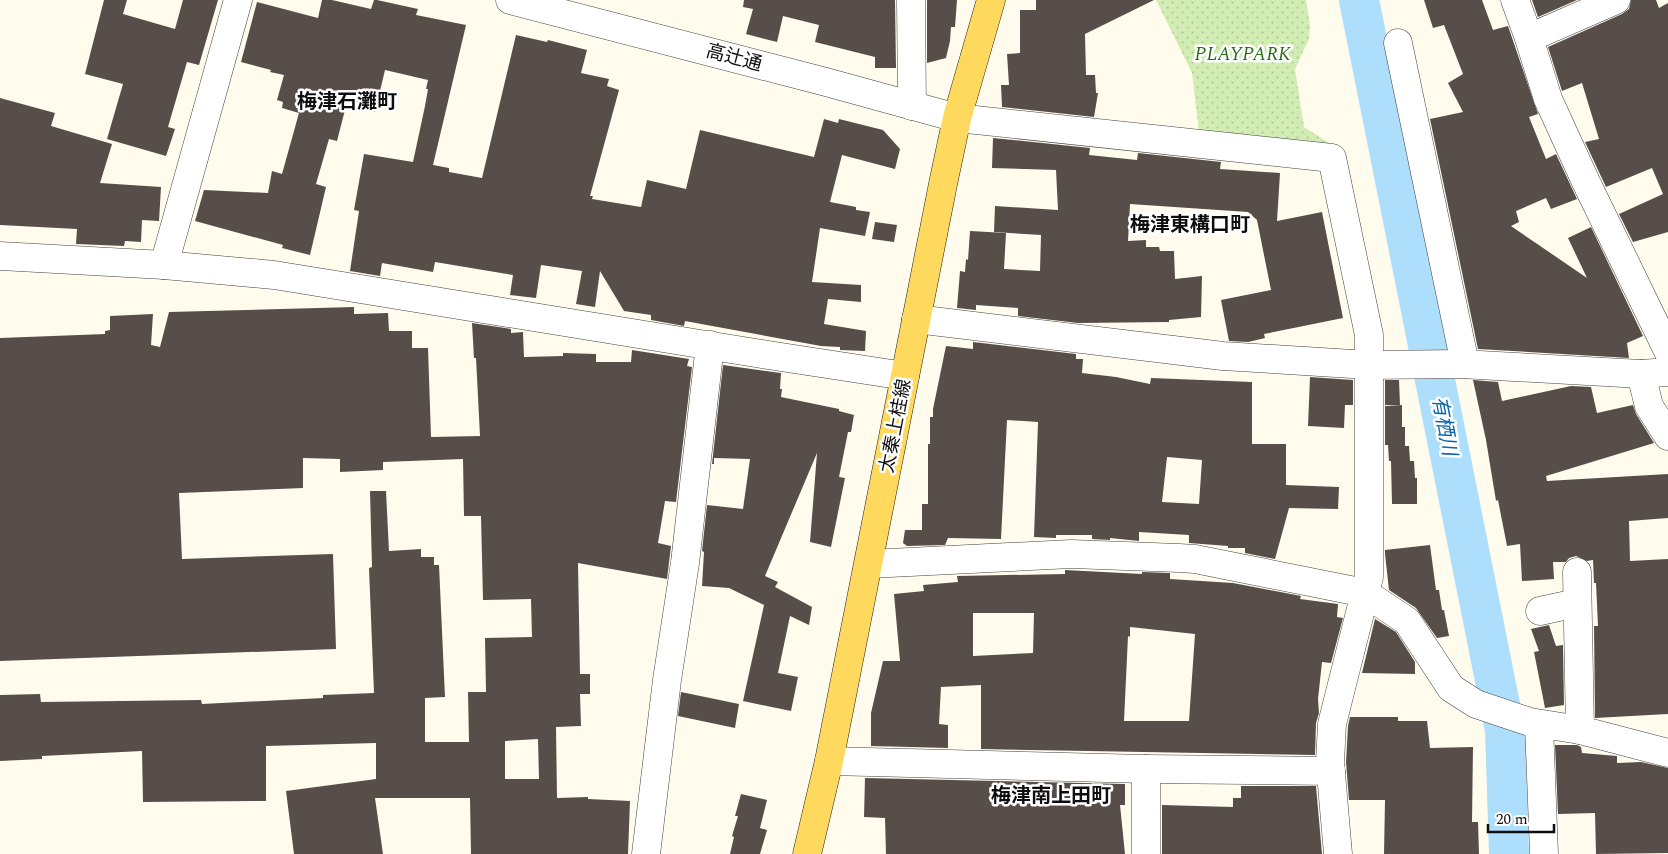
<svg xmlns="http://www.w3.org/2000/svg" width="1668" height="854" viewBox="0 0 1668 854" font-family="Spectral,'Noto Sans JP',serif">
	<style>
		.park { fill: url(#park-dots) }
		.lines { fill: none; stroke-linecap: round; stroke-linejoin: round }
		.river { stroke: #addefc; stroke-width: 40 }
		.building { fill: #574e49; fill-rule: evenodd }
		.minor-casing { stroke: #414141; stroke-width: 29 }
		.major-casing { stroke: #1f1f1f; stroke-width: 29 }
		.minor { stroke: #fff; stroke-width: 28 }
		.major { stroke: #ffd85e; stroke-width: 28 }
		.labels { text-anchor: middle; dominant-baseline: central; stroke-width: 5; stroke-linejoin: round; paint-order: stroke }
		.park-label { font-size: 19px; font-style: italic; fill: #296b18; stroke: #fff }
		.street-label { font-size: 19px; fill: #0e0e0e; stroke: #fff }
		.neighbourhood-label { font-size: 20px; font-weight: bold; fill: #0e0e0e; stroke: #fff }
		.water-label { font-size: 20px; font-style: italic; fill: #0b65ab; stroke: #fff }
	</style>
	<defs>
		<pattern id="park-dots" width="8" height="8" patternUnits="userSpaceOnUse" patternTransform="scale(1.25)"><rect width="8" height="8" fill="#d2edb4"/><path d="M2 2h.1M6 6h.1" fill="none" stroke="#b3ca9a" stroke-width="1.8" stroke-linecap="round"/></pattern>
	</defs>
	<rect width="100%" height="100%" fill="#fffcee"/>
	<polygon class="park" points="1156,0 1306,0 1310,25 1309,39 1295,69 1304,127 1337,148 1200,140 1192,73"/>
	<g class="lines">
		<polyline class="river" points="1359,0 1505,730 1509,854"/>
	</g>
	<g class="building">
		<polygon points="104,0 127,0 123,14 175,29 183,0 218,0 199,65 187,62 168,127 175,129 166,156 107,139 123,84 85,74"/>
		<polygon points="322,0 332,0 371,9 374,0 377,0 418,9 416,15 466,25 433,165 449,168 449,172 482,178 516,35 547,42 548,40 587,50 581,73 609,79 607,86 619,90 590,196 593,196 592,199 641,207 647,180 686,189 700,130 814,157 824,119 838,123 839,119 883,130 900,149 895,169 842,155 830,202 856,207 856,210 870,212 865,236 820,228 812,282 861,285 861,302 828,299 824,324 866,331 865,351 840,350 840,347 821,346 685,321 684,326 651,320 651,315 624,311 600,271 595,307 576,304 582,271 541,265 536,298 510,295 513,275 435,262 433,272 382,263 380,276 350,271 359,211 354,210 364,154 413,162 425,106 428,89 426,89 428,80 385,70 375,112 346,106 337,141 329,139 316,184 326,187 310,255 282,248 283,245 195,221 204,190 268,193 272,171 282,174 299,113 282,108 283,102 277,100 284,75 270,72 271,70 241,62 257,2 318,18"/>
		<polygon points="744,0 895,0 896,68 875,68 875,57 815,42 819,25 783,16 777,42 746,34 753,9 743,7"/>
		<polygon points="927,0 957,0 955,27 951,27 950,41 946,58 927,63"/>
		<polygon points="1036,0 1154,0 1085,34 1086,75 1095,75 1096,93 1098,93 1094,117 1002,107 1001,85 1009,85 1007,54 1020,53 1020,10 1036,10"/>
		<polygon points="1424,0 1482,0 1493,30 1508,26 1538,114 1529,117 1546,159 1556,154 1577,199 1551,209 1546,198 1516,211 1519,222 1511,226 1587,278 1568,238 1591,227 1643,336 1627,343 1629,358 1478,349 1430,119 1463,112 1448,83 1463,74 1444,25 1433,28"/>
		<polygon points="1532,0 1577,0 1538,17"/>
		<polygon points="1631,0 1656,0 1659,8 1668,3 1668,232 1633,242 1619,214 1663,194 1652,168 1606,187 1585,142 1599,139 1582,83 1562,91 1548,47 1622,14 1629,9"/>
		<polygon points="0,98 55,113 51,126 112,144 100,183 161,187 159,221 142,220 141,242 125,241 124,246 76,244 77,229 0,225"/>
		<polygon points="993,138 1090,148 1089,155 1137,160 1138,153 1221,162 1220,169 1280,173 1277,221 1322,212 1343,318 1264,334 1265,338 1248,342 1229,341 1221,300 1271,290 1257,220 1248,212 1130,204 1128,241 1146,240 1146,247 1159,247 1160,251 1174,251 1175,279 1202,276 1201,317 1169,320 1169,322 1078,323 1018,316 1018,308 976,305 976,310 957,308 960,271 965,272 966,259 968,260 970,231 1006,233 1004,269 1040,271 1041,235 994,232 995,206 1058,210 1056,170 992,168"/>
		<polygon points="875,222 897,225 894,242 872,239"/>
		<path d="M354 307V314L388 313 389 331H412V348H428L431 437 480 436 476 358H474L472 323 511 329V333L523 332 524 357 563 356V353L596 354V362H631L632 350 689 359 687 366 692 367 676 502 665 501 658 543 671 546 667 579 578 563 580 674H590V694H580L581 726 556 727 557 798 588 797V799L630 801 628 854H471L470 798H375L383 854H294L286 791 376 779V743L266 746V801L143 802 142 751 42 756V759L0 761V695L40 694 41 702 201 700 202 704 323 698V695L374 693 369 568 372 567 370 491H386L389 551 421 549V557H434V565H439L445 697 425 698V742H469L468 692H486L485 638 532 637 531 599 483 600 481 516H464L463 459 383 462V470L340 472V459L303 458V488L179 493 182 559 333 554 336 649 0 661V338L105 334V331L110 330V316L153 314 151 345 160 347 169 312ZM538 739 539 779H505V741Z"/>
		<path d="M973 342 1076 354V359H1083L1082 373 1116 377 1150 384 1151 378 1252 382V444H1286V485L1339 487 1338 509 1289 508 1275 559 1245 553V548H1228V546L1189 543V535L1139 532V541L1110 538V540L1092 539V535H1056V538L1034 537 1038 422 1007 420 1001 539 948 538 945 545 907 546 903 543 905 530H922V504H928V444H930V417H933V409L946 346 973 349ZM1167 457 1202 460 1199 504 1162 502Z"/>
		<polygon points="723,365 781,373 780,389 782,389 781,397 839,409 839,411 854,415 851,432 848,432 839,477 845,478 831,547 810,542 817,453 765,576 778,582 775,587 812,607 809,625 790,616 778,673 798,677 791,711 743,701 764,605 729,588 702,586 704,552 702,551 707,505 743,509 750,459 714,458 714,464 712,464"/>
		<polygon points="1310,377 1353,380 1353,405 1345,405 1344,428 1308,426"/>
		<polygon points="1385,380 1399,380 1400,405 1385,405"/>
		<polygon points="1473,380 1498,382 1502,401 1571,386 1591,387 1597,413 1633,405 1636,414 1654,443 1546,476 1547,481 1668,474 1668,518 1629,521 1630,561 1668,559 1668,714 1595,718 1594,626 1598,626 1596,583 1594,583 1593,560 1587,561 1576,556 1569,558 1566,562 1553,562 1554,579 1522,581 1520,544 1507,546 1498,500 1496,501 1486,440"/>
		<polygon points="1402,405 1402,427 1405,427 1405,446 1409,446 1410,461 1414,461 1415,478 1417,478 1417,504 1392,504 1391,461 1389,461 1388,445 1385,445 1385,406"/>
		<polygon points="1430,545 1436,590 1439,590 1442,610 1444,610 1449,636 1437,638 1416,608 1389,590 1385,554 1385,550"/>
		<path d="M1065 570 1142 574V572L1170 573V579L1233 583 1301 596 1300 599 1338 604 1337 617 1343 618 1331 663 1322 662 1318 699 1319 713 1316 723 1315 755 981 749V685L941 687 939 724 948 725V748L871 746V713L883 661H900L894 594 924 591 923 585 958 582 957 576 1065 574ZM973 613H1034L1033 653 973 656ZM1130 627 1195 634 1189 721H1124L1128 636 1130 637Z"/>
		<polygon points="1375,619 1396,632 1415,662 1415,674 1362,673"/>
		<polygon points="1549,625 1556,646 1563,645 1564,705 1545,708 1534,652 1539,651 1531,629"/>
		<polygon points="681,692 739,704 735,728 678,716"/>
		<polygon points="1350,717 1398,717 1398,721 1427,721 1430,748 1473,747 1472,822 1478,822 1479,854 1384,854 1385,800 1349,800 1346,762 1348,726"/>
		<polygon points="1555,745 1577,745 1581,747 1582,753 1617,756 1617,763 1641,762 1668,768 1668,853 1596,854 1595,813 1558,814"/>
		<polygon points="865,778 1125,784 1125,805 1120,805 1125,854 886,854 885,818 864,817"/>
		<polygon points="1241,786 1316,786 1322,854 1162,854 1162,805 1233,807 1233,798 1241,798"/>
		<polygon points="741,794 767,800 760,828 767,830 760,854 730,854 734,837 732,836 738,816 735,816"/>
	</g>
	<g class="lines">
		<defs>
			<g id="minor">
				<polyline points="510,0 826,82 957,118 1332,158 1369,335 1369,577 1332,724 1330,762 1338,854"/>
				<polyline points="911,0 912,106"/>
				<polyline points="1515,0 1529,38"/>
				<polyline points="1616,0 1529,38 1548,99 1586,182 1668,351"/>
				<polyline points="1398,43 1465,364"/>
				<polyline points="0,256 164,265 274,275 768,355 905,376"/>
				<polyline points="164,265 238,0"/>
				<polyline points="916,319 1223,356 1369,365 1461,364 1641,374 1668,372"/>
				<polyline points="1641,374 1649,406 1668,436"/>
				<polyline points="869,564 1071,554 1179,558 1195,559 1365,593 1407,621 1451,688 1476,704 1530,722 1580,730 1668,753"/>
				<polyline points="1577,572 1580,730"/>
				<polyline points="1540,611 1577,603"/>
				<polyline points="1539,724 1544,854"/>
				<polyline points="829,761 1146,769 1331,771"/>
				<polyline points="1146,769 1146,854"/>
				<polyline points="646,854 667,680 685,563 710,345"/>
			</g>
			<polyline id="major" points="807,854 829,761 943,184 957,118 991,0"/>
		</defs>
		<use href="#minor" class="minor-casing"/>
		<use href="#major" class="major-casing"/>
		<use href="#minor" class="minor"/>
		<use href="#major" class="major"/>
	</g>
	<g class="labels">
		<g class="park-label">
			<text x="1243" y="54">PLAYPARK</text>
		</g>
		<g class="street-label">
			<text transform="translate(734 58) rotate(15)">高辻通</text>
			<text transform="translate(896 426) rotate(-79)">太秦上桂線</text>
		</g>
		<g class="neighbourhood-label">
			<text x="347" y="102">梅津石灘町</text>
			<text x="1190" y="225">梅津東構口町</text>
			<text x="1051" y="796">梅津南上田町</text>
		</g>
		<g class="water-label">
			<text transform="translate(1444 426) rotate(79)">有栖川</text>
		</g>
	</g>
	<path d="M1488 824v8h66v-8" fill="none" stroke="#0e0e0e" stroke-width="2.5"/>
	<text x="1496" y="824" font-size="15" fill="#0e0e0e" stroke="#ffffff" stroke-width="4" paint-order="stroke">20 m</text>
</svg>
